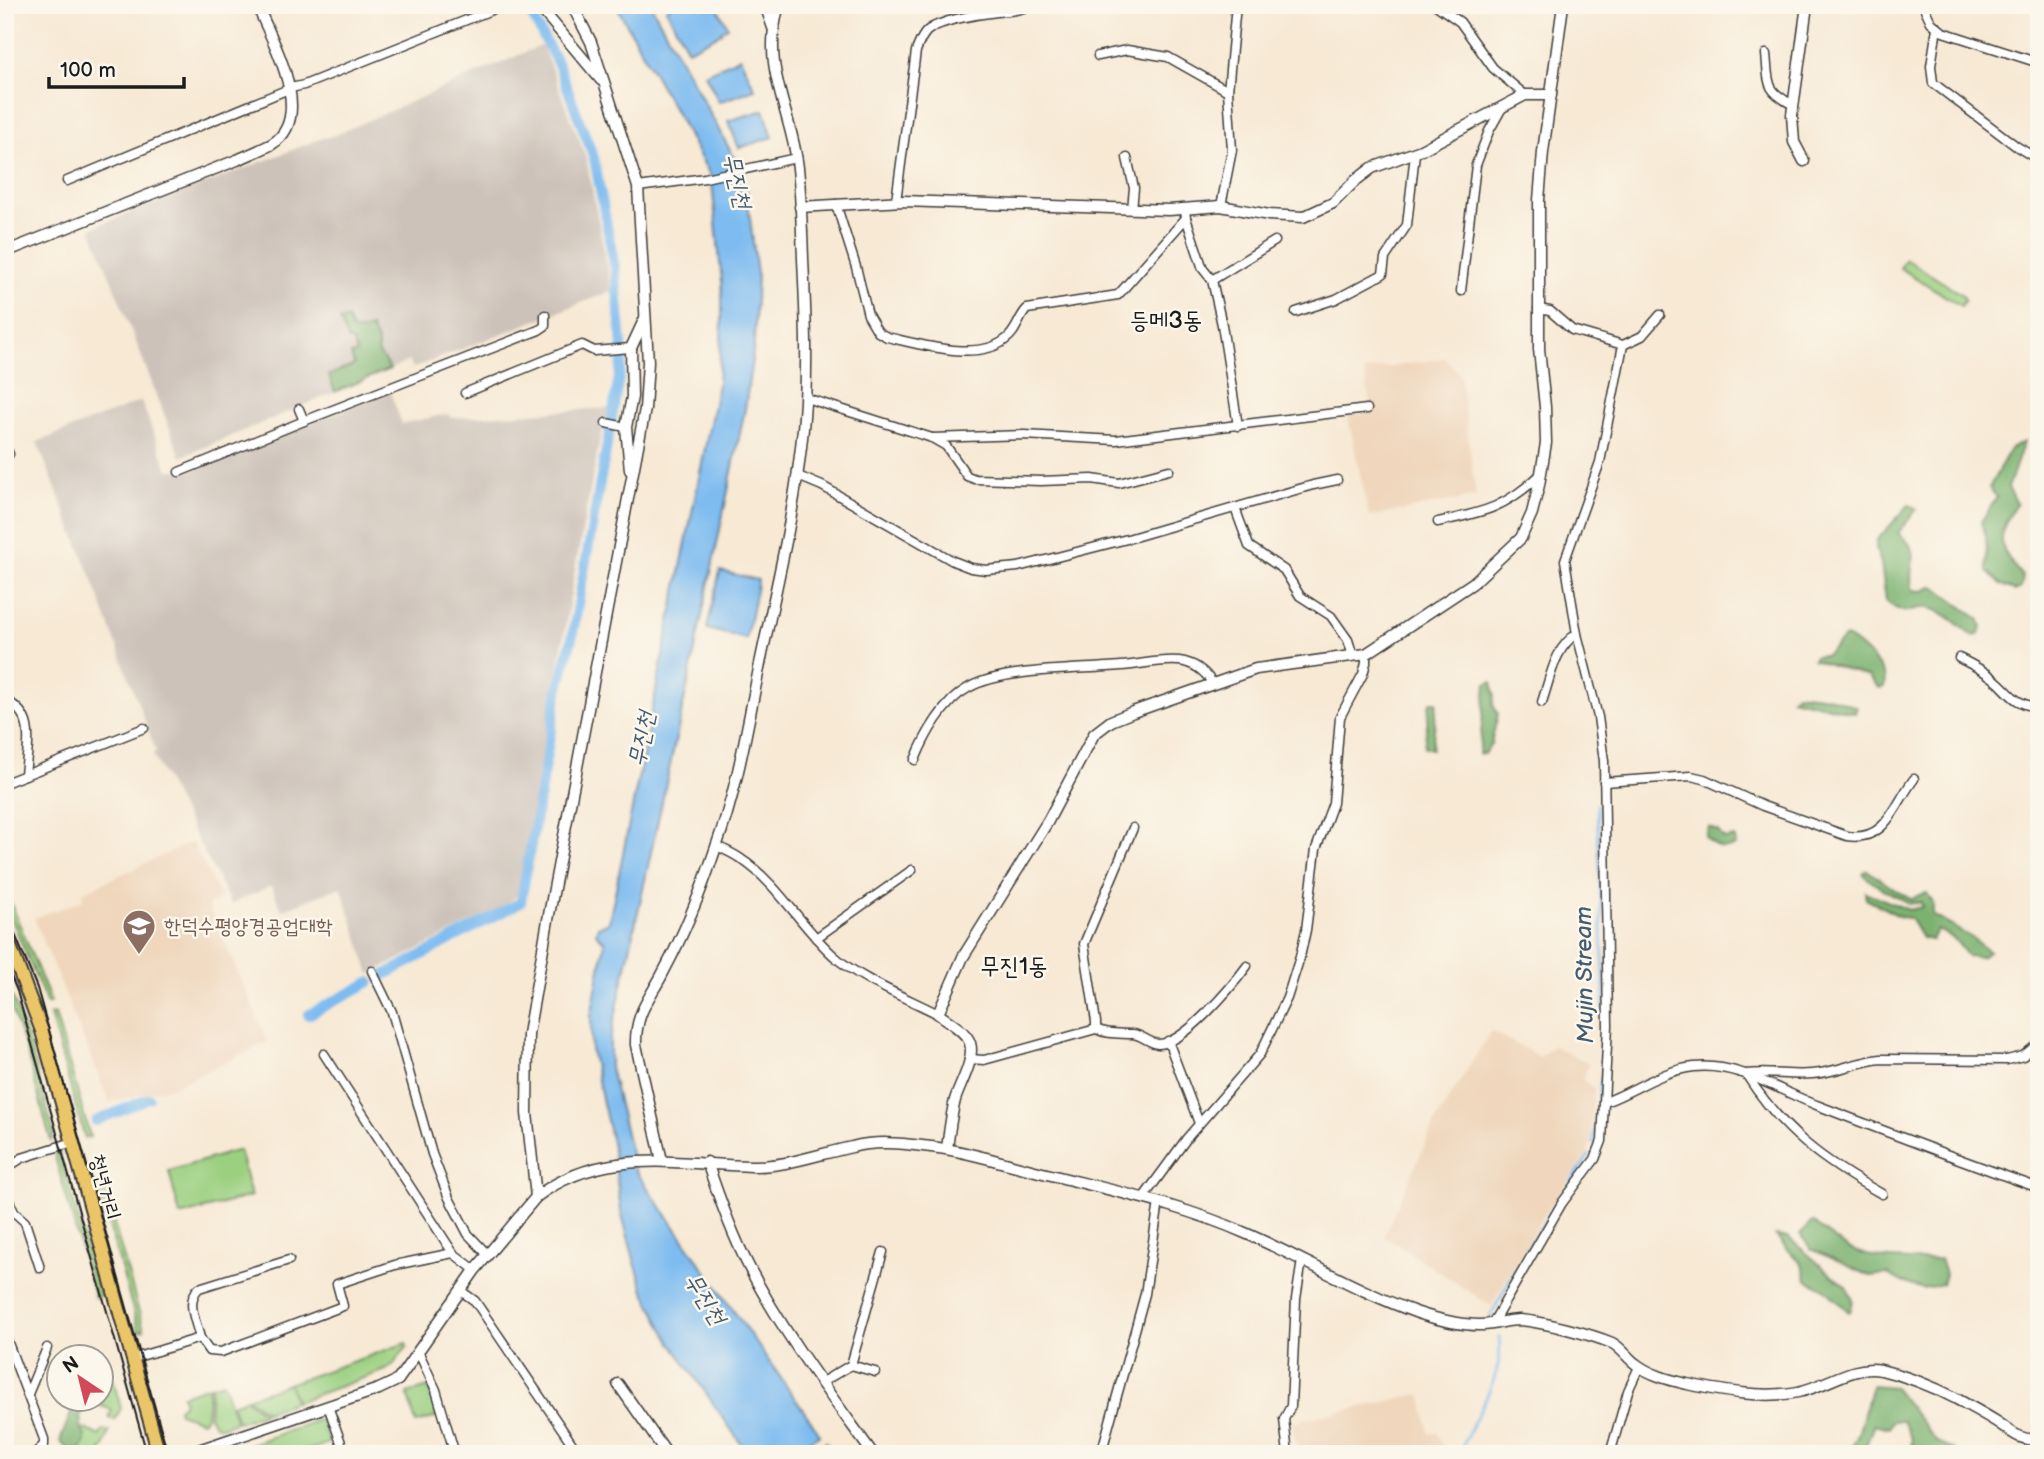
<svg xmlns="http://www.w3.org/2000/svg" width="2044" height="1459" viewBox="0 0 2044 1459" font-family="'Balsamiq Sans','Poor Story',sans-serif">
	<style>
		.built { fill: #efd6bc }
		.industrial { fill: #cdc2b9 }
		.green { fill: #9bd081; stroke: #5c764e; stroke-width: 2 }
		.forest { fill: #7cb26f; stroke: #4c6746; stroke-width: 2 }
		.water { fill: #7dbbf0; stroke: #4c6c86; stroke-width: 2 }
		.lines { fill: none; stroke-linecap: round; stroke-linejoin: round }
		.stream { stroke: #7dbbf0; stroke-width: 2.5 }
		.canal { stroke: #7dbbf0; stroke-width: 10 }
		.minor-casing { stroke: #3d3b38; stroke-width: 11 }
		.tertiary-casing { stroke: #3d3b38; stroke-width: 13 }
		.primary-casing { stroke: #3d3b38; stroke-width: 16 }
		.minor { stroke: #fff; stroke-width: 8 }
		.tertiary { stroke: #fff; stroke-width: 10 }
		.primary { stroke: #ebc669; stroke-width: 12 }
		.tram { stroke: #1c1c1c; stroke-width: 2 }
		.labels { text-anchor: middle; dominant-baseline: central; stroke-width: 5; stroke-linejoin: round; paint-order: stroke }
		.education-label { font-size: 21px; fill: #785e54; stroke: #fbf7ec; text-anchor: start }
		.street-label { font-size: 21px; fill: #1c1c1c; stroke: #fbf7ec }
		.water-label { font-size: 23px; font-style: italic; fill: #435c71; stroke: #fbf7ec }
		.quarter-label { font-size: 24px; fill: #1c1c1c; stroke: #fbf7ec }
	</style>
	<rect width="100%" height="100%" fill="#fbf7ec"/>
	<filter id="ink" filterUnits="userSpaceOnUse"><feTurbulence type="fractalNoise" baseFrequency=".0143" numOctaves="2"/><feDisplacementMap in="SourceGraphic" scale="14" xChannelSelector="R" yChannelSelector="G"/><feConvolveMatrix kernelMatrix="1 2 1 2 8 2 1 2 1" color-interpolation-filters="sRGB"/></filter>
	<filter id="wash" filterUnits="userSpaceOnUse"><feTurbulence type="fractalNoise" baseFrequency=".00686" numOctaves="4" result="noise"/><feDisplacementMap in="SourceGraphic" scale="28" xChannelSelector="R" yChannelSelector="G"/><feGaussianBlur stdDeviation="1.57" result="paint"/><feColorMatrix in="noise" values="0 0 0 0 0 0 0 0 0 0 0 0 0 0 0 0 0 1.4 0 .05"/><feComposite in="paint" operator="in"/></filter>
	<g filter="url(#wash)">
		<rect width="100%" height="100%" fill="#f7e9d4"/>
		<g class="built">
			<polygon points="1445,358 1460,375 1476,496 1369,517 1348,416 1371,412 1364,371"/>
			<polygon points="192,842 221,898 208,905 268,1042 173,1087 109,1102 34,918 83,900 83,892"/>
			<polygon points="1491,1031 1540,1057 1553,1046 1589,1063 1582,1080 1594,1088 1591,1142 1588,1153 1544,1215 1491,1306 1384,1236 1436,1120"/>
			<polygon points="1421,1394 1429,1433 1437,1433 1446,1454 1298,1454 1292,1422"/>
		</g>
		<g class="industrial">
			<polygon points="542,45 586,158 612,291 413,368 409,361 181,457 91,228 323,138 330,137"/>
			<polygon points="390,392 402,424 447,414 452,418 610,408 600,438 575,569 522,881 517,896 504,906 370,974 341,887 282,910 271,886 231,904 153,755 156,751 92,578 37,442 141,401 168,470 189,471"/>
		</g>
		<g class="green">
			<polygon points="1906,259 1961,294 1965,299 1961,306 1900,268"/>
			<polygon points="5,889 51,1002 47,1004 5,903"/>
			<polygon points="13,998 31,1051 54,1134 51,1141 27,1053 9,1000"/>
			<polygon points="55,1014 90,1137 85,1138 50,1015"/>
			<polygon points="239,1150 251,1196 180,1216 169,1171"/>
			<polygon points="59,1152 100,1296 95,1298 54,1153"/>
			<polygon points="104,1188 144,1330 139,1331 99,1190"/>
			<polygon points="406,1343 407,1347 394,1364 386,1370 296,1402 290,1385 294,1402 267,1412 247,1398"/>
			<polygon points="113,1380 121,1408 115,1420 109,1418 112,1410 99,1405 106,1393 106,1382"/>
			<polygon points="223,1382 236,1422 222,1427 214,1425 209,1416 211,1386"/>
			<polygon points="209,1386 206,1416 202,1421 179,1413 178,1408 182,1405 184,1400 182,1395"/>
			<polygon points="429,1387 437,1417 416,1423 407,1393"/>
			<polygon points="245,1399 264,1413 238,1422 231,1404"/>
			<polygon points="321,1419 329,1443 298,1454 223,1454"/>
			<polygon points="80,1427 100,1436 103,1430 109,1432 104,1447 98,1454 77,1454 85,1443"/>
		</g>
		<g class="forest">
			<polygon points="347,318 352,330 359,331 371,328 378,343 378,352 390,369 335,392 329,375 354,365 351,355 357,353 352,341 348,340 340,321"/>
			<path d="M2024 442 2008 488 2017 503C1995 535 1997 548 2023 577L2021 588 2015 591 2002 585 1987 571 1986 537 1981 522 1997 497 1989 488 2010 449Z"/>
			<path d="M1909 505 1917 509 1898 533C1901 536 1908 541 1910 545 1917 559 1907 576 1913 590L1923 591 1934 586 1980 620 1982 628 1978 635 1972 636C1959 626 1945 611 1928 608 1910 605 1910 621 1886 601L1881 563 1876 550 1877 540Z"/>
			<path d="M1845 637C1856 640 1880 664 1884 675 1885 679 1885 683 1884 687L1879 688 1869 677 1813 659 1815 656 1826 655Z"/>
			<polygon points="1492,682 1495,695 1493,705 1498,714 1491,744 1485,754 1479,754 1486,684"/>
			<polygon points="1796,693 1829,697 1857,707 1855,713 1791,698"/>
			<polygon points="1430,702 1437,702 1432,749 1424,747"/>
			<path d="M1709 827 1718 831 1724 839 1735 837 1736 846C1722 851 1715 847 1705 836Z"/>
			<path d="M1867 870 1898 892 1912 899 1919 895 1927 893 1933 903V915L1972 938 1989 952 1981 957 1967 956C1959 943 1952 935 1937 930L1932 940 1922 938 1910 918 1901 917 1866 899 1865 892 1909 910 1922 907 1921 902 1909 904C1895 894 1872 886 1863 873Z"/>
			<path d="M1812 1222C1824 1231 1836 1241 1848 1248 1873 1261 1912 1261 1940 1259L1945 1274 1942 1284 1923 1289 1902 1282 1888 1274 1870 1276 1811 1249 1800 1234Z"/>
			<polygon points="1776,1236 1789,1238 1846,1287 1853,1300 1851,1310 1849,1312 1825,1289 1807,1280 1803,1266"/>
			<path d="M106 1382V1393L99 1405 91 1402 89 1406H85L79 1419 82 1421 80 1427C88 1439 86 1443 77 1454H72L60 1441 76 1400H102V1383Z"/>
			<polygon points="1872,1385 1894,1387 1937,1442 1954,1449 1953,1454 1910,1454 1912,1439 1903,1421 1893,1421 1889,1428 1874,1424 1863,1454 1848,1454 1858,1435"/>
		</g>
		<g class="water">
			<polygon points="616,5 651,5 737,163 746,187 757,273 754,344 745,409 688,683 610,1040 610,1068 635,1170 820,1434 810,1441 815,1448 826,1442 834,1454 748,1454 670,1341 645,1293 635,1263 621,1211 612,1143 591,1050 591,1016 605,942 596,933 598,927 609,922 616,888 718,384 722,324 722,283 712,183 709,173"/>
			<polygon points="673,5 716,5 728,27 721,31 722,33 688,50 666,9"/>
			<polygon points="740,57 755,89 719,102 705,74"/>
			<polygon points="764,110 773,137 739,148 728,121"/>
			<polygon points="720,571 758,580 746,639 707,629"/>
		</g>
		<g class="lines">
			<g class="stream">
				<polyline points="1597,805 1604,982 1603,1046"/>
				<polyline points="1593,1143 1602,1070"/>
				<polyline points="1526,1250 1589,1155"/>
				<polyline points="1490,1317 1519,1262"/>
				<path d="M1460 1454C1472 1416 1506 1378 1499 1337"/>
			</g>
			<g class="canal">
				<polyline points="385,975 521,902 558,691 572,638 623,356 615,268 594,158 558,64 526,5"/>
				<polyline points="308,1015 370,982"/>
				<polyline points="96,1121 149,1098"/>
			</g>
		</g>
	</g>
	<g filter="url(#ink)">
		<g class="lines">
			<defs>
				<g id="minor">
					<polyline points="764,5 772,28"/>
					<polyline points="1436,5 1460,22 1493,68 1525,95"/>
					<polyline points="1923,5 1931,22 1943,32 2039,63"/>
					<polyline points="1937,28 1931,66 1933,83 2016,146 2039,160"/>
					<path d="M1766 54C1769 84 1765 90 1793 105"/>
					<polyline points="1098,56 1127,50 1168,57 1228,91"/>
					<polyline points="1127,158 1134,188 1132,209"/>
					<polyline points="67,181 291,88 304,85 504,5"/>
					<polyline points="638,187 705,178 796,158"/>
					<path d="M896 201 916 51C919 44 921 37 927 31 940 20 979 14 997 12 1008 11 1020 11 1030 5"/>
					<path d="M836 204 856 267 868 315 878 332 887 337C919 344 977 362 1005 340 1017 332 1018 318 1027 309L1118 295 1186 218 1185 210"/>
					<polyline points="1221,206 1232,150 1228,91 1236,5"/>
					<polyline points="1186,218 1203,269 1212,280 1275,241"/>
					<polyline points="1212,280 1222,325 1238,426"/>
					<polyline points="1461,291 1476,165 1489,131 1503,106"/>
					<polyline points="1538,309 1550,311 1572,330 1623,345 1642,336 1660,315"/>
					<polyline points="1296,312 1336,299 1383,274 1385,258 1407,225 1415,153"/>
					<polyline points="465,393 582,345 594,351 631,348"/>
					<polyline points="806,398 932,438 946,446 967,476 975,479 1041,481 1092,479 1119,483 1169,470"/>
					<polyline points="299,409 304,421"/>
					<polyline points="606,423 626,427"/>
					<polyline points="932,438 1024,435 1116,440 1367,409"/>
					<polyline points="5,446 9,454"/>
					<polyline points="179,472 304,421 539,330 545,326 545,315"/>
					<polyline points="798,476 822,486 953,561 971,568 986,570 1018,567 1131,538 1313,485 1337,480"/>
					<polyline points="1235,508 1249,546 1284,570 1300,596 1331,616 1348,640 1353,656"/>
					<path d="M1438 522C1484 512 1506 508 1541 474"/>
					<path d="M1959 658C1971 664 1983 670 1993 678 2013 694 2010 702 2039 708"/>
					<path d="M5 700C38 716 27 747 25 775"/>
					<path d="M1542 702C1550 679 1555 646 1577 634"/>
					<path d="M915 760C925 735 944 701 968 688 1002 668 1081 670 1121 666 1139 665 1161 659 1179 661 1195 663 1205 671 1213 684"/>
					<path d="M1604 782 1691 776 1704 779 1763 806 1847 836C1887 842 1894 805 1914 779"/>
					<polyline points="5,783 144,728"/>
					<path d="M717 846C725 850 734 854 741 859 778 883 801 927 834 956 859 979 907 998 938 1014"/>
					<polyline points="816,938 912,870"/>
					<polyline points="372,971 392,1012 432,1154 449,1198 468,1234 488,1255"/>
					<path d="M1096 1029C1108 1035 1120 1033 1133 1034 1142 1035 1149 1043 1158 1044 1184 1045 1233 985 1247 966"/>
					<polyline points="1168,1041 1199,1123"/>
					<polyline points="324,1054 453,1253 475,1270"/>
					<polyline points="969,1059 984,1060 1096,1029 1096,1022 1084,944 1133,828"/>
					<path d="M1605 1102C1635 1091 1662 1070 1694 1067 1738 1062 1779 1091 1819 1106 1892 1134 1965 1162 2039 1188"/>
					<polyline points="5,1169 22,1158 73,1142"/>
					<polyline points="5,1192 14,1212 25,1222 40,1268"/>
					<path d="M1882 1194C1823 1161 1783 1132 1746 1074 1768 1071 1790 1076 1812 1074 1835 1073 1858 1061 1881 1059L2007 1060 2023 1056 2039 1043"/>
					<polyline points="1143,1198 1187,1138 1260,1054 1287,998 1300,957 1306,930 1316,849 1333,803 1340,717 1363,674 1366,663 1366,654"/>
					<polyline points="461,1291 475,1301 579,1454"/>
					<polyline points="1492,1324 1562,1203 1595,1159 1602,1141 1608,1026 1604,761 1598,717 1577,634 1565,560 1600,462 1623,345"/>
					<polyline points="5,1335 44,1439 44,1445 34,1454"/>
					<polyline points="200,1338 209,1351 221,1352 343,1306 337,1284 395,1265 453,1253"/>
					<polyline points="418,1351 436,1390 455,1454"/>
					<path d="M131 1359 200 1338C196 1321 185 1301 199 1288L289 1260"/>
					<polyline points="851,1365 875,1372"/>
					<polyline points="822,1382 851,1365 883,1252"/>
					<polyline points="28,1394 47,1348"/>
					<polyline points="328,1406 345,1454"/>
					<polyline points="1101,1454 1145,1294 1159,1202"/>
					<polyline points="1288,1454 1284,1419 1291,1406 1296,1299 1302,1260"/>
					<polyline points="1610,1454 1628,1391 1639,1367"/>
				</g>
				<g id="tertiary">
					<polyline points="538,5 601,80"/>
					<polyline points="1804,161 1794,142 1792,115 1807,5"/>
					<polyline points="800,207 903,201 1169,210 1221,206 1269,215 1303,217 1333,203 1355,181 1372,168 1421,150 1525,95 1551,95"/>
					<path d="M5 252 237 160C248 155 261 150 272 144 316 116 272 41 257 5"/>
					<polyline points="630,470 626,427 632,397 631,348 645,318"/>
					<path d="M947 1149C949 1133 951 1116 955 1100 960 1084 975 1060 970 1043 966 1031 948 1021 938 1014L963 957 1048 821 1094 734 1111 721 1133 712 1256 669 1366 654 1473 583 1521 538 1532 513 1539 485 1546 443 1545 407 1539 349V200L1543 152 1563 5"/>
					<path d="M662 1161 636 1045C635 1012 650 999 664 971 685 932 702 889 716 847 738 787 748 721 761 659 776 589 793 518 801 447 809 384 806 322 803 259 802 229 801 198 798 168 791 108 760 68 779 5"/>
					<path d="M707 1162C719 1198 732 1234 749 1267 783 1333 829 1393 873 1454"/>
					<path d="M536 1197C601 1147 676 1164 751 1166 785 1167 818 1154 852 1147 875 1141 899 1143 923 1146 965 1150 1006 1164 1047 1174 1113 1191 1182 1205 1245 1233 1303 1258 1358 1292 1418 1313 1436 1319 1461 1325 1480 1325 1494 1325 1506 1320 1520 1320 1544 1322 1590 1334 1612 1343 1622 1348 1627 1358 1636 1364 1650 1375 1670 1380 1687 1384 1722 1391 1763 1399 1798 1392 1825 1387 1853 1364 1881 1370 1906 1376 1932 1386 1955 1398 1969 1406 1983 1413 1997 1422 2011 1431 2020 1442 2039 1439"/>
					<polyline points="618,1384 667,1454"/>
					<polyline points="187,1454 379,1389 398,1380 475,1270 536,1197 527,1113 528,1034 548,920 645,409 648,362 638,187 591,42 572,5"/>
				</g>
				<polyline id="primary" points="5,933 42,1031 159,1454"/>
			</defs>
			<use href="#minor" class="minor-casing"/>
			<use href="#tertiary" class="tertiary-casing"/>
			<use href="#primary" class="primary-casing"/>
			<use href="#minor" class="minor"/>
			<use href="#tertiary" class="tertiary"/>
			<use href="#primary" class="primary"/>
			<g class="tram">
				<polyline points="5,910 37,988 168,1454"/>
				<polyline points="5,962 17,991 147,1454"/>
			</g>
		</g>
	</g>
	<defs>
		<symbol id="university-pin" viewBox="-11 -11 22 30"><path d="M0 17L-7.5 6A9.5 9.5 0 1 1 7.5 6Z" fill="#8d6e63" stroke="#fbf7ec"/><path d="M0-5L7-2L0 1L-7-2ZM-4 1L0 2.5L4 1V4Q0 6-4 4Z" fill="#fff"/></symbol>
	</defs>
	<g fill-rule="evenodd">
		<use href="#university-pin" x="120" y="907" width="38" height="52"/>
	</g>
	<g class="labels">
		<g class="education-label">
			<text x="164" y="926">한덕수평양경공업대학</text>
		</g>
		<g class="street-label">
			<text transform="translate(105 1187) rotate(75)">청년거리</text>
		</g>
		<g class="water-label">
			<text transform="translate(737 181) rotate(77)">무진천</text>
			<text transform="translate(642 739) rotate(-79)">무진천</text>
			<text transform="translate(1585 975) rotate(-91)">Mujin Stream</text>
			<text transform="translate(705 1299) rotate(58)">무진천</text>
		</g>
		<g class="quarter-label">
			<text x="1166" y="320">등메3동</text>
			<text x="1014" y="966">무진1동</text>
		</g>
	</g>
	<rect width="2044" height="1459" fill="none" stroke="#fbf7ec" stroke-width="28"/>
	<g transform="translate(80 1378) rotate(325)"><circle r="33" fill="#fbf7ec" stroke="#a29f99" stroke-width="2"/>
	<path d="M0-5L12 26L0 18L-12 26Z" fill="#d1495b"/>
	<text y="-10" font-size="19" font-weight="bold" text-anchor="middle" fill="#1c1c1c">N</text>
	</g>
	<path d="M49 77v10h135v-10" fill="none" stroke="#1c1c1c" stroke-width="3.5"/>
	<text x="60" y="77" font-size="21" fill="#1c1c1c" stroke="#fbf7ec" stroke-width="5" paint-order="stroke">100 m</text>
</svg>
